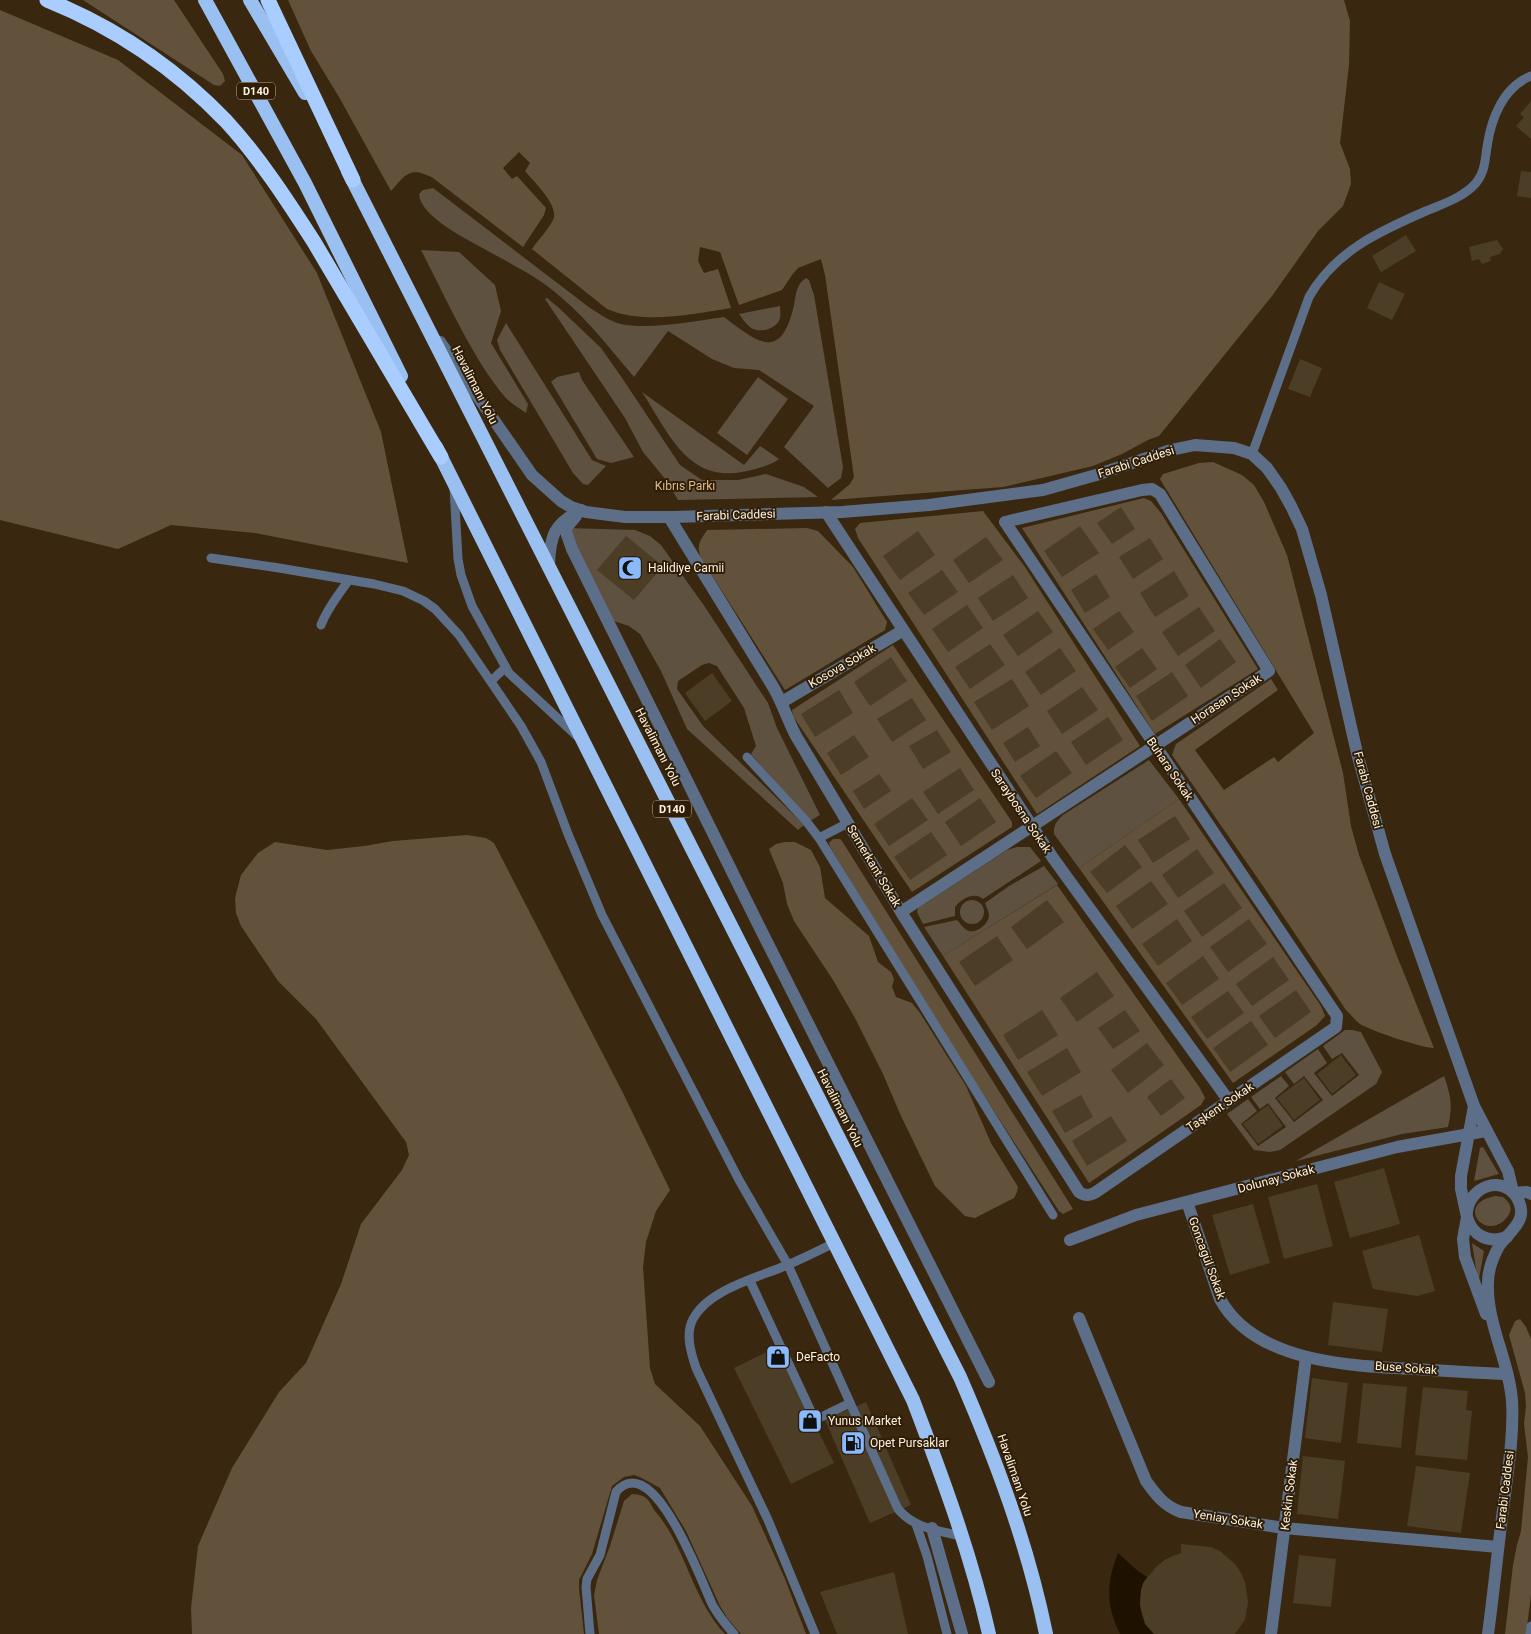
<svg xmlns="http://www.w3.org/2000/svg" width="1531" height="1634" viewBox="0 0 1531 1634" font-family="Roboto,sans-serif">
	<style>
		.green { fill: #5e513f }
		.forest { fill: #62523c }
		.water { fill: #1e1100 }
		.building { fill: #4c3d27 }
		.lines { fill: none; stroke-linecap: round; stroke-linejoin: round }
		.service { stroke: #5d6f88; stroke-width: 9 }
		.pedestrian { stroke: #5d6f88; stroke-width: 12 }
		.minor { stroke: #5d6f88; stroke-width: 12 }
		.tertiary { stroke: #5d6f88; stroke-width: 12 }
		.trunk { stroke: #9ac0f2; stroke-width: 14 }
		.motorway { stroke: #a8cdfe; stroke-width: 15 }
		.labels { text-anchor: middle; dominant-baseline: central; stroke-width: 4; stroke-linejoin: round; paint-order: stroke }
		.shield { fill: #2f1e05; stroke: #bfb2a0; stroke-width: 1 }
		.shield-label { font-size: 11px; font-weight: bold; fill: #fdf2e3 }
		.street-label { font-size: 12px; fill: #fdf2e3; stroke: #2f1e05 }
		.park-label { font-size: 12px; fill: #dcba8e; stroke: #2f1e05 }
		.poi-label { font-size: 12px; fill: #fdf2e3; stroke: #2f1e05; text-anchor: start }
	</style>
	<rect width="100%" height="100%" fill="#39280f"/>
	<g class="green">
		<path d="M433 188 590 308C600 314 609 321 621 324 649 330 695 321 724 317 757 342 781 363 794 305 796 295 796 284 806 278L809 280 814 295 843 467 841 478 828 488 784 447 814 406 759 370 734 368 712 359 668 331 634 377C611 350 589 321 562 298 540 278 513 265 488 251 470 241 420 217 419 194L423 190Z"/>
		<path d="M421 250 459 252 495 285 501 311 491 343 528 404 526 413C519 408 510 403 505 397 472 358 445 296 421 250Z"/>
		<polygon points="547,298 559,308 601,348 620,375 680,465 702,480 738,480 766,474 804,487 818,497 678,500 666,480 643,452 625,418 545,299"/>
		<path d="M780 306C780 309 781 314 780 318 778 328 762 333 753 329 747 326 743 319 739 314Z"/>
		<polygon points="506,323 592,460 606,466 588,485 583,484 573,473 500,350 497,340"/>
		<polygon points="579,372 582,380 634,457 611,463 597,459 551,382 557,377"/>
		<polygon points="758,377 788,399 747,455 717,433"/>
		<path d="M642 392 744 465 760 446 779 459C770 466 758 468 747 471 688 485 669 433 642 392Z"/>
		<polygon points="568,528 635,530 650,536 661,545 705,607 768,703 777,728 820,815 810,821 751,754 756,746 744,708 717,666 709,663 702,665 678,681 677,689 703,726 804,825 798,830 687,729 661,671 640,634 629,626 614,621"/>
		<path d="M1149 760 1179 799 1079 868 1054 834C1053 825 1057 821 1063 815Z"/>
		<path d="M1017 847H1030L1041 861 983 899C974 891 961 899 955 907V916L923 924 917 912 918 908 1007 850Z"/>
		<path d="M1044 866 1058 884 943 956 924 927 957 920C960 923 964 930 969 931 977 933 989 924 989 915 989 911 986 907 985 903L1009 886Z"/>
		<circle cx="972" cy="912" r="12"/>
		<polygon points="1345,1030 1352,1030 1361,1032 1382,1072 1376,1084 1280,1150 1270,1152 1254,1150 1227,1114 1248,1099 1257,1111 1241,1124 1258,1146 1286,1127 1268,1103 1260,1109 1251,1097 1281,1076 1289,1086 1275,1098 1294,1122 1323,1100 1304,1076 1294,1084 1285,1072 1318,1049 1327,1063 1314,1073 1332,1096 1359,1075 1342,1053 1332,1059 1323,1046"/>
		<path d="M1444 1076C1451 1097 1453 1105 1448 1127L1402 1134 1296 1161Z"/>
		<polygon points="1483,1147 1499,1174 1474,1181 1480,1148"/>
		<path d="M1496 1196 1503 1197C1509 1202 1514 1208 1508 1216 1486 1245 1453 1203 1496 1196Z"/>
		<polygon points="1472,1243 1484,1251 1479,1279 1477,1275"/>
	</g>
	<g class="forest">
		<polygon points="83,0 174,0 223,74 225,81 220,86 214,85"/>
		<path d="M288 0H1344L1350 21 1349 65 1340 143 1350 169 1351 184 1343 206 1318 231 1272 296 1159 436 1148 440 1122 454 1093 466 1003 487 831 500 850 484 854 477 825 275 821 259 798 268 792 275 782 290 739 305 720 252 700 247 698 261 704 273 718 269 731 308C693 314 644 325 607 309L532 249C538 240 548 230 553 220 560 206 534 182 525 171L530 163 519 152 503 168 512 179 517 176 546 208 544 215 523 247 433 178C410 166 406 174 391 191L339 97 311 51Z"/>
		<polygon points="0,10 118,60 242,155 317,273 381,432 408,563 255,533 171,525 118,549 0,520"/>
		<path d="M1213 462 1242 475 1254 485 1264 502 1287 555 1343 773 1351 826 1359 855 1395 951 1434 1048C1422 1048 1372 1031 1360 1024 1355 1020 1351 1015 1346 1010L1261 883 1172 755 1176 744 1271 679 1278 690 1195 750 1224 790 1274 757 1278 762 1314 733 1160 479 1163 474 1199 463Z"/>
		<polygon points="1144,498 1151,501 1161,513 1258,669 1155,734 1022,528"/>
		<polygon points="983,511 1025,567 1140,746 1037,814 858,538 855,529 860,523"/>
		<path d="M807 528 818 531 853 567 887 622 885 630 785 690 701 558C696 545 700 541 707 530Z"/>
		<polygon points="893,645 1012,822 1012,827 912,892 793,716 792,710"/>
		<polygon points="1179,799 1321,1006 1325,1016 1317,1025 1233,1083 1079,868"/>
		<polygon points="467,835 486,838 494,843 623,1093 670,1190 656,1211 646,1242 643,1267 650,1368 655,1384 700,1426 752,1506 785,1579 806,1634 741,1634 728,1619 720,1606 686,1531 660,1488 640,1477 634,1475 624,1477 612,1486 592,1554 579,1580 579,1589 584,1634 192,1634 191,1608 198,1546 232,1468 279,1392 306,1363 341,1284 361,1224 402,1170 409,1155 406,1142 316,1019 278,981 241,926 236,913 235,898 241,875 258,853 275,842 327,850 364,846 393,841"/>
		<polygon points="833,839 840,839 842,841 1073,1209 1063,1214 1059,1211 953,1048 830,847 829,843"/>
		<polygon points="785,842 795,842 811,850 820,867 825,898 869,936 878,962 891,972 894,979 892,987 896,997 912,1003 920,1013 966,1086 991,1143 1018,1187 1017,1192 1014,1198 975,1218 965,1216 935,1186 901,1116 883,1074 855,1018 833,980 794,921 787,904 783,883 769,849 776,844"/>
		<polygon points="1057,885 1200,1088 1205,1098 1201,1105 1089,1183 943,956"/>
		<polygon points="1520,1319 1526,1327 1531,1339 1531,1595 1526,1634 1505,1634 1513,1565 1517,1545 1521,1531 1528,1457 1524,1424 1526,1406 1525,1393 1509,1335 1515,1321"/>
		<path d="M632 1494C637 1494 642 1495 646 1498 650 1501 652 1507 655 1511 686 1547 692 1599 725 1634H599L594 1595 597 1580 610 1546 624 1501Z"/>
	</g>
	<path class="water" d="M1118 1553 1138 1571 1147 1577C1136 1596 1138 1618 1154 1634H1120C1106 1605 1106 1583 1118 1553Z"/>
	<g class="building">
		<polygon points="1531,101 1531,139 1516,126 1524,117 1520,114"/>
		<polygon points="1521,171 1531,172 1531,198 1517,196"/>
		<polygon points="1406,235 1416,251 1381,272 1372,256"/>
		<polygon points="1497,240 1503,249 1500,254 1490,257 1491,261 1482,264 1479,259 1472,261 1469,247"/>
		<polygon points="1379,282 1405,294 1392,320 1367,308"/>
		<polygon points="1300,359 1322,368 1310,397 1288,389"/>
		<polygon points="1121,507 1135,529 1112,544 1097,523"/>
		<polygon points="1080,526 1099,553 1062,577 1044,551"/>
		<polygon points="918,531 935,555 900,580 883,556"/>
		<polygon points="626,536 663,566 634,600 597,570"/>
		<polygon points="986,537 1003,560 969,583 953,560"/>
		<polygon points="1150,538 1163,559 1133,579 1119,557"/>
		<polygon points="942,570 958,592 924,615 908,593"/>
		<polygon points="1174,571 1189,596 1155,617 1140,593"/>
		<polygon points="1096,574 1110,597 1085,613 1071,590"/>
		<polygon points="1013,575 1028,598 993,621 978,598"/>
		<polygon points="967,605 983,628 948,652 932,629"/>
		<polygon points="1199,607 1215,631 1178,656 1162,632"/>
		<polygon points="1038,611 1053,632 1018,656 1003,635"/>
		<polygon points="1119,611 1134,632 1108,650 1093,629"/>
		<polygon points="1220,639 1236,662 1201,688 1185,665"/>
		<polygon points="990,644 1005,665 970,689 955,667"/>
		<polygon points="1060,648 1076,671 1041,695 1025,672"/>
		<polygon points="1142,648 1157,669 1130,688 1115,667"/>
		<polygon points="891,657 907,681 870,706 854,682"/>
		<polygon points="1172,672 1188,696 1152,721 1136,696"/>
		<polygon points="712,673 732,701 705,721 685,693"/>
		<polygon points="1012,679 1029,706 992,730 974,702"/>
		<polygon points="1082,687 1098,710 1062,734 1047,711"/>
		<polygon points="839,690 853,713 815,737 801,714"/>
		<polygon points="912,698 926,720 892,742 877,719"/>
		<polygon points="1108,717 1123,740 1086,765 1071,742"/>
		<polygon points="1028,727 1040,746 1015,762 1003,743"/>
		<polygon points="937,730 951,752 923,769 909,746"/>
		<polygon points="854,735 869,757 841,775 827,753"/>
		<polygon points="1056,751 1072,773 1036,798 1020,776"/>
		<polygon points="960,768 974,790 938,814 923,792"/>
		<polygon points="879,774 891,791 864,809 853,791"/>
		<polygon points="912,798 928,820 889,846 874,824"/>
		<polygon points="980,798 996,822 961,846 945,822"/>
		<polygon points="1175,816 1190,839 1153,863 1138,840"/>
		<polygon points="931,832 947,855 910,880 894,857"/>
		<polygon points="1125,845 1142,867 1107,893 1090,872"/>
		<polygon points="1197,849 1214,873 1178,898 1162,875"/>
		<polygon points="1151,881 1168,904 1132,929 1116,906"/>
		<polygon points="1224,883 1242,908 1202,937 1184,911"/>
		<polygon points="1047,900 1064,922 1027,949 1011,927"/>
		<polygon points="1177,919 1192,941 1158,966 1142,944"/>
		<polygon points="1249,919 1267,944 1228,972 1210,947"/>
		<polygon points="997,936 1013,960 975,986 959,962"/>
		<polygon points="1203,956 1219,979 1182,1005 1166,983"/>
		<polygon points="1273,957 1289,980 1252,1006 1236,984"/>
		<polygon points="1097,972 1114,996 1077,1022 1060,998"/>
		<polygon points="1296,990 1311,1012 1275,1038 1259,1016"/>
		<polygon points="1228,991 1244,1013 1207,1039 1191,1017"/>
		<polygon points="1042,1010 1058,1035 1018,1060 1003,1035"/>
		<polygon points="1125,1010 1140,1031 1113,1049 1098,1028"/>
		<polygon points="1251,1021 1268,1045 1230,1072 1213,1048"/>
		<polygon points="1147,1043 1164,1065 1128,1093 1111,1070"/>
		<polygon points="1067,1048 1081,1072 1042,1096 1027,1072"/>
		<polygon points="1341,1055 1356,1075 1332,1094 1317,1074"/>
		<polygon points="1304,1078 1320,1100 1294,1120 1277,1098"/>
		<polygon points="1171,1079 1185,1098 1161,1116 1147,1097"/>
		<polygon points="1081,1095 1093,1117 1065,1133 1052,1111"/>
		<polygon points="1268,1105 1283,1126 1258,1144 1243,1124"/>
		<polygon points="1111,1116 1127,1141 1087,1166 1072,1141"/>
		<polygon points="1384,1168 1400,1224 1350,1238 1334,1182"/>
		<polygon points="1317,1184 1333,1246 1284,1259 1268,1197"/>
		<polygon points="1253,1204 1270,1263 1230,1275 1212,1215"/>
		<polygon points="1419,1235 1435,1291 1417,1296 1373,1289 1362,1251"/>
		<polygon points="1333,1302 1388,1309 1382,1352 1328,1345"/>
		<polygon points="777,1347 834,1463 791,1484 734,1368"/>
		<polygon points="1312,1378 1348,1383 1341,1443 1305,1438"/>
		<polygon points="1363,1383 1407,1387 1401,1448 1357,1443"/>
		<polygon points="1423,1387 1468,1391 1466,1410 1472,1411 1467,1460 1415,1455"/>
		<polygon points="866,1402 911,1505 870,1523 825,1420"/>
		<polygon points="1303,1456 1345,1461 1338,1519 1297,1514"/>
		<polygon points="1416,1466 1470,1473 1461,1533 1407,1526"/>
		<polygon points="1181,1544 1211,1547 1220,1551 1235,1564 1241,1573 1245,1582 1248,1602 1245,1620 1235,1634 1154,1634 1145,1624 1140,1605 1141,1590 1143,1583 1157,1566 1166,1559 1181,1553"/>
		<polygon points="1299,1555 1336,1559 1331,1607 1293,1603"/>
		<polygon points="894,1572 908,1634 837,1634 820,1592"/>
	</g>
	<g class="lines">
		<g class="service">
			<path d="M1252 454 1309 297C1335 251 1380 231 1426 211 1443 204 1464 197 1476 183 1485 172 1485 160 1487 147 1491 119 1503 87 1531 76"/>
			<polyline points="454,488 458,559 461,575 472,606 509,673 579,738"/>
			<path d="M211 558 279 568 374 584 403 591 424 601 435 609 459 635 521 726 541 762 568 834 602 915 739 1180 788 1265 898 1509C915 1529 937 1530 961 1536"/>
			<path d="M321 625C328 607 338 596 348 581"/>
			<polyline points="491,681 505,668"/>
			<polyline points="747,757 806,821 819,838 1053,1215"/>
			<polyline points="819,838 848,823"/>
			<polyline points="750,1281 815,1420 850,1403"/>
			<polyline points="916,1524 927,1556 947,1634"/>
			<path d="M590 1634 586 1587 587 1579 600 1555 616 1492C654 1447 702 1584 713 1606 719 1616 726 1625 734 1634"/>
			<path d="M815 1634 768 1520 696 1368C691 1353 685 1334 693 1319 708 1290 756 1278 785 1266 802 1259 818 1251 834 1243"/>
			<polyline points="1530,1634 1531,1626"/>
		</g>
		<g class="pedestrian">
			<polyline points="576,516 565,529 572,549 762,932 989,1382"/>
			<polyline points="932,1528 962,1634"/>
		</g>
		<g class="minor">
			<polyline points="826,512 1053,858 1229,1101"/>
			<path d="M669 517 772 685C782 701 787 719 796 736L901 912 1079 1192C1085 1196 1089 1196 1096 1192L1336 1027 1337 1016 1005 522 1142 490 1152 489 1160 494 1269 671 901 912"/>
			<polyline points="782,702 902,631"/>
			<path d="M1187 1202 1220 1299C1255 1363 1351 1366 1416 1369 1446 1371 1477 1373 1507 1374"/>
			<polyline points="1070,1240 1136,1215 1397,1147 1486,1131"/>
			<path d="M1079 1318 1146 1481C1156 1495 1164 1506 1181 1512L1284 1528 1498 1547"/>
			<polyline points="1271,1634 1306,1357"/>
		</g>
		<g class="tertiary">
			<polyline points="440,342 532,475 561,501 571,507 586,512 625,517 673,517 842,512 929,505 1043,490 1096,475 1171,450 1195,445 1234,448 1252,454 1267,468 1281,488 1291,506 1302,529 1321,595 1357,753 1385,854 1474,1106 1508,1171 1513,1192"/>
			<path d="M549 565C550 535 554 524 581 510"/>
			<polyline points="1474,1106 1461,1176 1461,1189 1467,1217 1463,1239 1465,1257 1486,1314"/>
			<polyline points="1514,1193 1527,1192 1531,1194"/>
			<path d="M1467 1212C1469 1188 1500 1174 1516 1196 1531 1220 1510 1230 1499 1246 1493 1257 1488 1270 1488 1282 1486 1323 1509 1360 1512 1401 1514 1434 1508 1469 1504 1502 1498 1546 1494 1590 1488 1634"/>
			<path d="M1467 1217C1472 1235 1488 1244 1507 1237"/>
		</g>
		<g class="trunk">
			<polyline points="205,0 305,183 401,376"/>
			<polyline points="250,0 305,93"/>
			<path d="M348 171 960 1377C996 1460 1028 1545 1046 1634"/>
			<path d="M436 447 913 1400C942 1476 971 1554 989 1634"/>
		</g>
		<g class="motorway">
			<path d="M47 0C114 27 176 69 226 121 259 157 287 200 314 242L441 457"/>
			<polyline points="268,0 353,180"/>
		</g>
	</g>
	<defs>
		<symbol id="mosque-square" viewBox="-11 -11 22 22"><rect x="-9" y="-9" width="18" height="18" rx="4" fill="#8abafc" stroke="#2f1e05"/><path d="M3.5-4.9A6 6 0 1 0 3.5 4.9A5 5 0 1 1 3.5-4.9Z" fill="#111"/></symbol>
		<symbol id="shop-square" viewBox="-11 -11 22 22"><rect x="-9" y="-9" width="18" height="18" rx="4" fill="#8abafc" stroke="#2f1e05"/><path d="M-5-2.5h2.3a2.7 3.5 0 0 1 5.4 0H5L5.5 6h-11ZM-1.5-2.5h3a1.5 2.3 0 0 0-3 0Z" fill="#111"/></symbol>
		<symbol id="fuel-square" viewBox="-11 -11 22 22"><rect x="-9" y="-9" width="18" height="18" rx="4" fill="#8abafc" stroke="#2f1e05"/><path d="M-5.5-6h7V0h2V4h1.3V-2.5L3-4.5l.8-.8L6-3V5H2.5V1h-1V6h-7ZM-4.2-4.7v3.2H.2V-4.7Z" fill="#111"/></symbol>
	</defs>
	<g fill-rule="evenodd">
		<use href="#mosque-square" x="616" y="554" width="28" height="28"/>
		<use href="#shop-square" x="764" y="1343" width="28" height="28"/>
		<use href="#shop-square" x="796" y="1407" width="28" height="28"/>
		<use href="#fuel-square" x="839" y="1429" width="28" height="28"/>
	</g>
	<g class="labels">
		<g class="shield">
			<rect x="237" y="82.5" width="38" height="17" rx="4"/>
			<rect x="653" y="800.5" width="38" height="17" rx="4"/>
		</g>
		<g class="shield-label">
			<text x="256" y="91">D140</text>
			<text x="672" y="809">D140</text>
		</g>
		<g class="street-label">
			<text transform="translate(475 385) rotate(63)">Havalimanı Yolu</text>
			<text transform="translate(1136 462) rotate(-18)">Farabi Caddesi</text>
			<text transform="translate(736 515) rotate(-2)">Farabi Caddesi</text>
			<text transform="translate(842 666) rotate(-30)">Kosova Sokak</text>
			<text transform="translate(1226 699) rotate(-33)">Horasan Sokak</text>
			<text transform="translate(658 747) rotate(63)">Havalimanı Yolu</text>
			<text transform="translate(1170 769) rotate(56)">Buhara Sokak</text>
			<text transform="translate(1368 790) rotate(75)">Farabi Caddesi</text>
			<text transform="translate(1021 811) rotate(56)">Saraybosna Sokak</text>
			<text transform="translate(874 866) rotate(59)">Semerkant Sokak</text>
			<text transform="translate(1220 1107) rotate(-34)">Taşkent Sokak</text>
			<text transform="translate(840 1108) rotate(63)">Havalimanı Yolu</text>
			<text transform="translate(1276 1179) rotate(-15)">Dolunay Sokak</text>
			<text transform="translate(1207 1258) rotate(70)">Goncagül Sokak</text>
			<text transform="translate(1406 1368) rotate(4)">Buse Sokak</text>
			<text transform="translate(1015 1475) rotate(71)">Havalimanı Yolu</text>
			<text transform="translate(1505 1490) rotate(-83)">Farabi Caddesi</text>
			<text transform="translate(1289 1495) rotate(-83)">Keskin Sokak</text>
			<text transform="translate(1228 1519) rotate(9)">Yeniay Sokak</text>
		</g>
		<g class="park-label">
			<text x="685" y="486">Kıbrıs Parkı</text>
		</g>
		<g class="poi-label">
			<text x="648" y="568">Halidiye Camii</text>
			<text x="796" y="1357">DeFacto</text>
			<text x="828" y="1421">Yunus Market</text>
			<text x="870" y="1443">Opet Pursaklar</text>
		</g>
	</g>
</svg>
